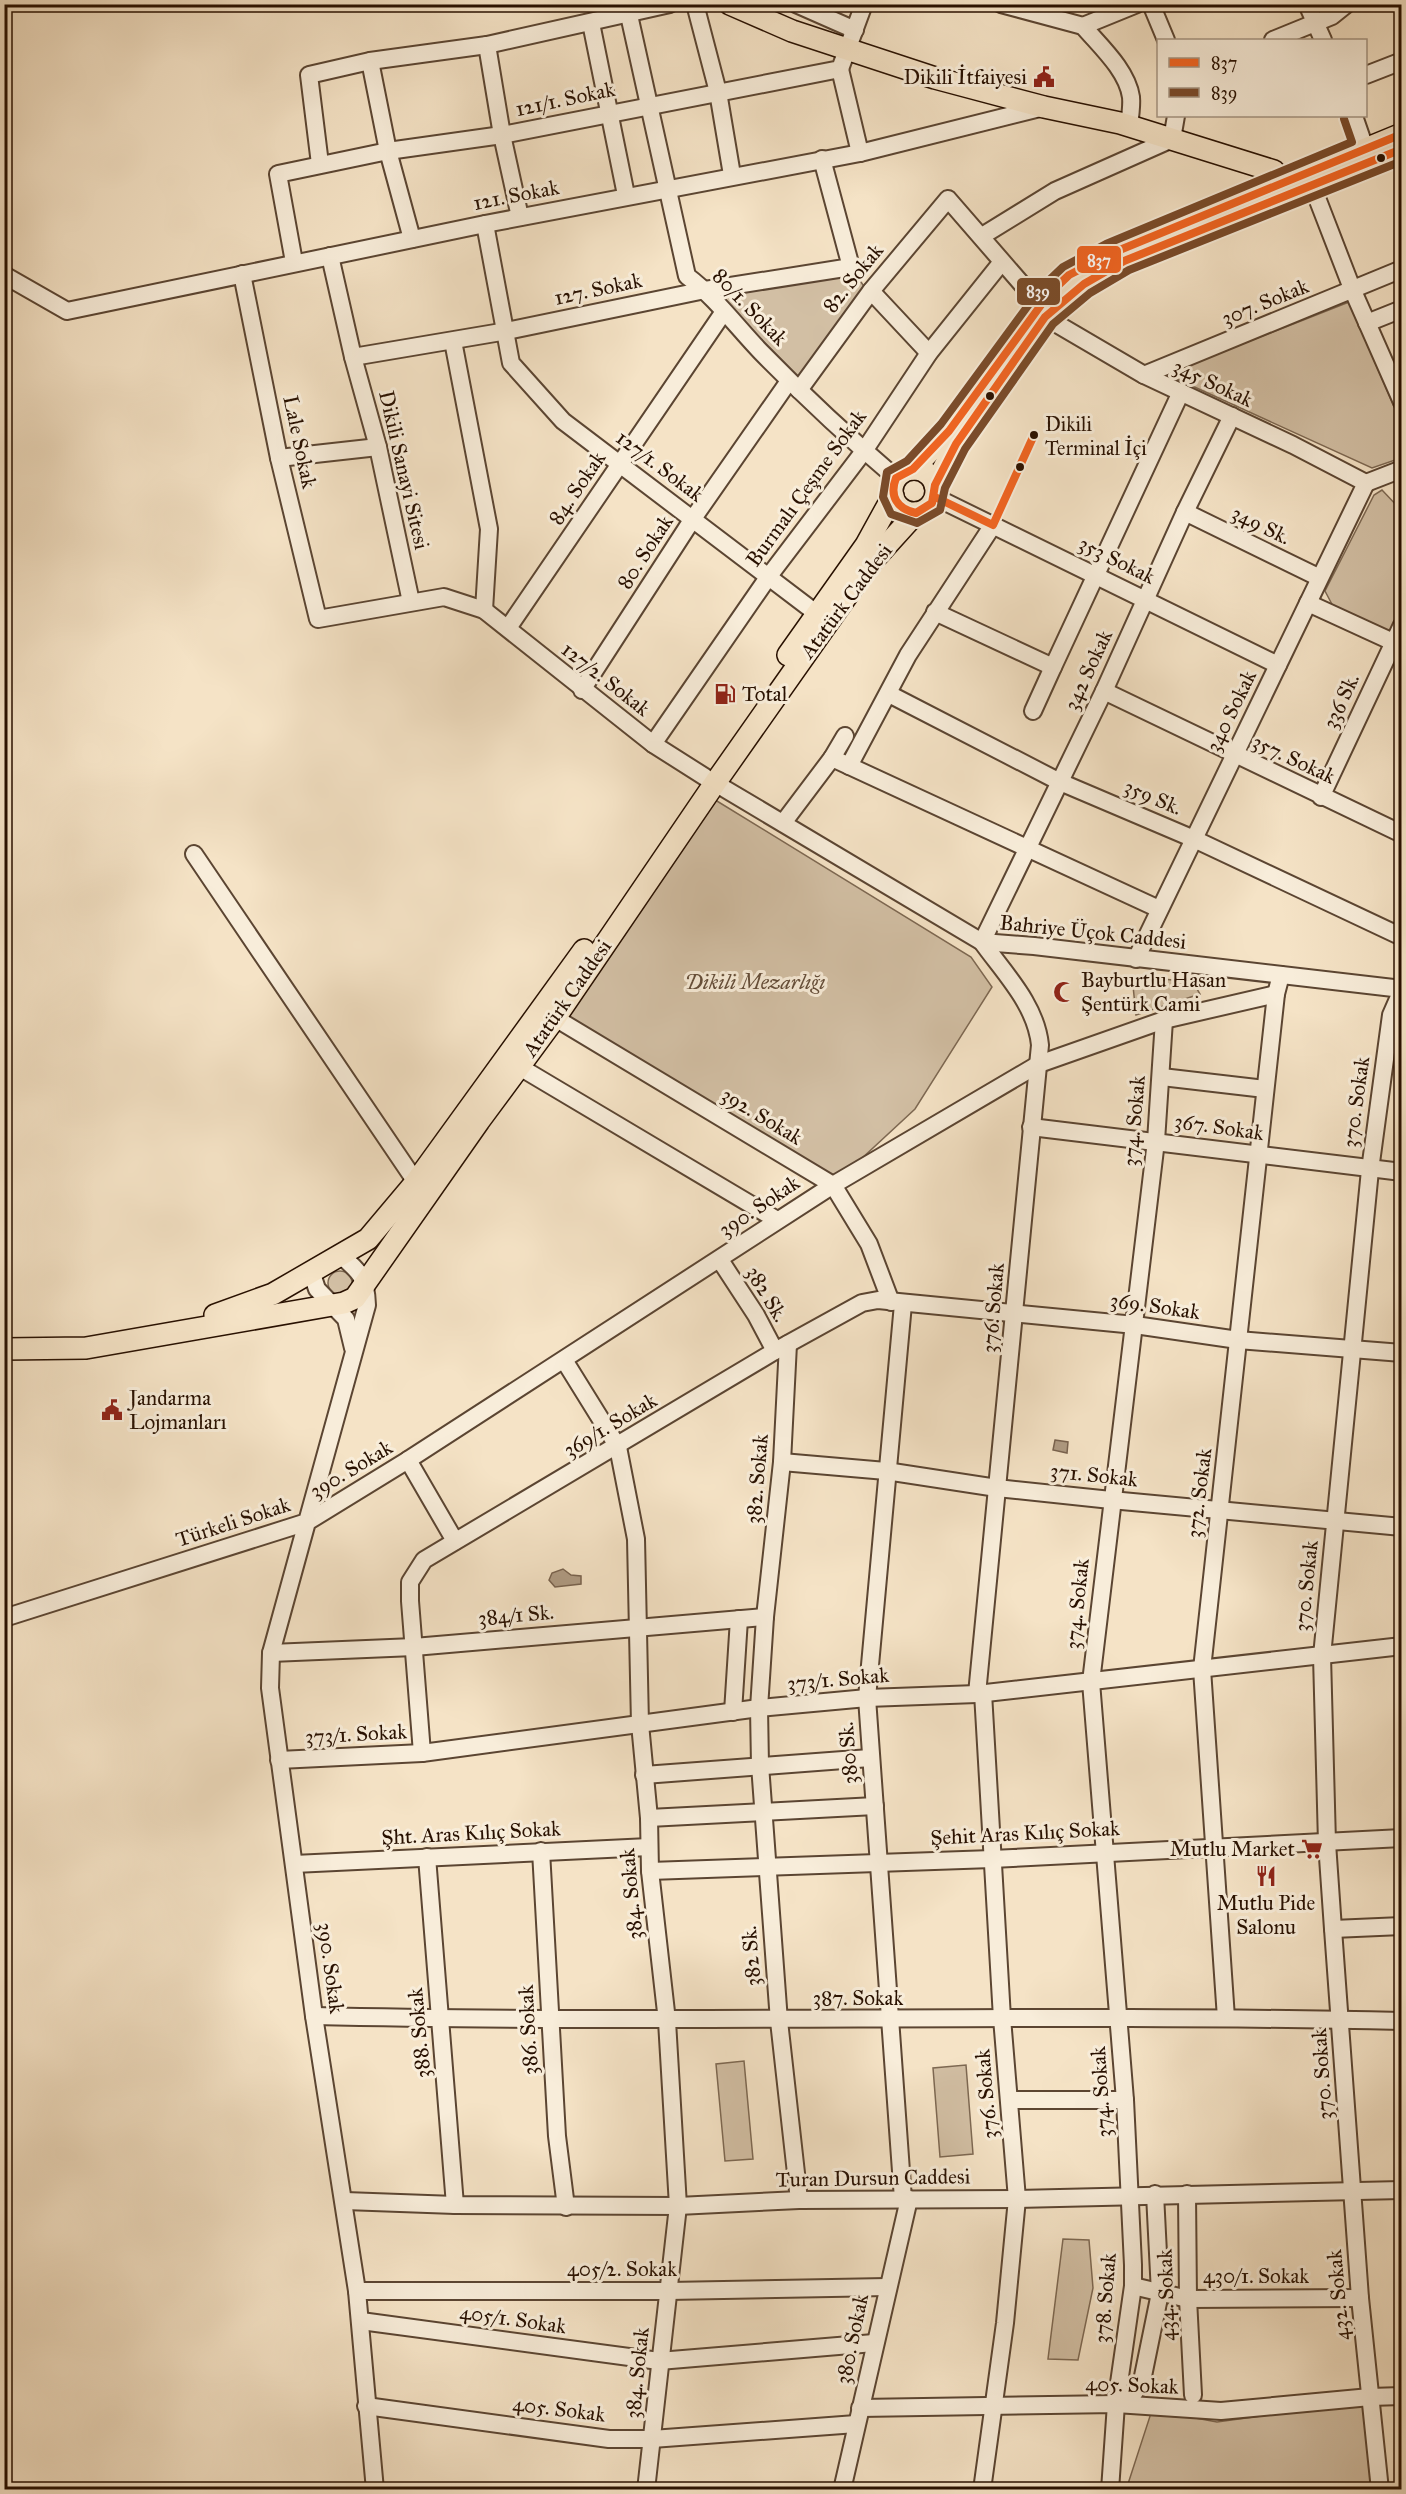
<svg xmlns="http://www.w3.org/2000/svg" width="1406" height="2494" viewBox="0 0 1406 2494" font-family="'IM FELL Great Primer',serif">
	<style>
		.green { fill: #d2bfa4; stroke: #7d6852; stroke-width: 1.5 }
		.water { fill: #af9b83; stroke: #79634f; stroke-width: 1.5 }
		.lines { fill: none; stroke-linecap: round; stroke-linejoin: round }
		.minor-casing { stroke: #5b4532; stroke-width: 20 }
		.major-casing { stroke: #281000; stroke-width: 24 }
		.minor { stroke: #f8edda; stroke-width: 16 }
		.major { stroke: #f5e3c6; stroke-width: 21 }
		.bus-1-casing { stroke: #f8edda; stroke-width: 12 }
		.bus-2-casing { stroke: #f8edda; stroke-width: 12 }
		.bus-1 { stroke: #f26522; stroke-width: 8 }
		.bus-2 { stroke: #7a4b2a; stroke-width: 8 }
		.bus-dot { fill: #281000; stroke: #f8edda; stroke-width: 2 }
		.labels { text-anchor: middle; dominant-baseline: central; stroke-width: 6; stroke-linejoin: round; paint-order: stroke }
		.bus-label { font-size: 20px; fill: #281000; stroke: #f8edda; text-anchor: start }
		.poi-label { font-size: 21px; fill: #281000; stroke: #f8edda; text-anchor: start }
		.street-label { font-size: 21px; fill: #281000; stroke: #f8edda }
		.park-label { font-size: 21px; font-style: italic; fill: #644d39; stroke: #f8edda }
		.line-badge { stroke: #f8edda; stroke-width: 2 }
		.badge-label { font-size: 16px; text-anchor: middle; font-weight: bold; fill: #fff }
	</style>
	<rect width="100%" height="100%" fill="#f5e3c6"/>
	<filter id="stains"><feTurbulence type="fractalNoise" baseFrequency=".00333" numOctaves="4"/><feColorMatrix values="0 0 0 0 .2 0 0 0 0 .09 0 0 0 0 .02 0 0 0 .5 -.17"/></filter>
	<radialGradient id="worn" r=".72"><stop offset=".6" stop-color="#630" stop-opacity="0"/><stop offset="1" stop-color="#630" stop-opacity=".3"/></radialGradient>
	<g class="green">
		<polygon points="851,267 865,288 800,379 715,292"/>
		<polygon points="1349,302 1401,423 1401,458 1372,468 1166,374"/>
		<polygon points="1382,490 1401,510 1401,617 1393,636 1335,610 1325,591 1374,495"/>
		<polygon points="712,798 971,957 992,987 915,1109 833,1185 561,1022"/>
		<polygon points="1132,976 1193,982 1200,994 1136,1015"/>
		<circle cx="340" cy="1283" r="12"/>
		<polygon points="744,2061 753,2159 725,2161 716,2064"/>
		<polygon points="966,2065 973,2154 940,2157 933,2068"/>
		<polygon points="1063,2239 1089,2240 1093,2288 1078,2360 1048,2359"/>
		<polygon points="1365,2402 1371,2489 1126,2490 1152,2410 1217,2422"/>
	</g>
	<g class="water">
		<polygon points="1055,1440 1068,1442 1067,1453 1053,1450"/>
		<polygon points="563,1569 571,1575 581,1576 581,1584 555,1587 549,1580 552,1573"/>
	</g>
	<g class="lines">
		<defs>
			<g id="minor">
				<polyline points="695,4 718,92 732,175"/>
				<polyline points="796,4 855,30"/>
				<polyline points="1001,4 1083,26 1137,4"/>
				<polyline points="1151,4 1166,40"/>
				<polyline points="1307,4 1323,40"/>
				<path d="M629 15 687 276C715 297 737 327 761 352 804 396 849 438 896 478"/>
				<polyline points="591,23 626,195"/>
				<path d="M1083 26C1100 46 1127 70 1131 97 1132 106 1130 117 1129 126"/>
				<polyline points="1273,40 1332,16 1347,4"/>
				<polyline points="487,45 502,135 520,217"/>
				<polyline points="370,61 388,151 412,239"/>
				<polyline points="840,69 860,153"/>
				<polyline points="1366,75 1402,61"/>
				<polyline points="1354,116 1365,148"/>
				<polyline points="320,164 309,75 370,61 487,45 670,4"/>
				<polyline points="1312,185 1353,291 1402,402"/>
				<polyline points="485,224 511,363 563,421 816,613"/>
				<polyline points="982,236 1055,191 1172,139 1176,116"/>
				<polyline points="330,256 353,357 378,447 411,602"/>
				<polyline points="294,262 278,174 388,151 502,135 840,69 864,4"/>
				<polyline points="242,274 279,458 318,619 444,597 484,610 653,744 705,777"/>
				<polyline points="4,275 67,311 485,224 860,153 1044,107"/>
				<polyline points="871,291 929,353"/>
				<polyline points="1045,317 1144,375 1293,445 1366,483"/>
				<polyline points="1367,323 1402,309"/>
				<polyline points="453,341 489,529 484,610"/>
				<polyline points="353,357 507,331 705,290 851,267 822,159"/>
				<polyline points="1144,375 1402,269"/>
				<polyline points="799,390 871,291 948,199 1040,305"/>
				<polyline points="279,458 378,447"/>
				<polyline points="1366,483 1402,469"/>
				<polyline points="935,497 1278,665"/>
				<polyline points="1185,512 1318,577"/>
				<polyline points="1308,603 1393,642"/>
				<polyline points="935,612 1053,667 1181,392"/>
				<polyline points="508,628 723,313"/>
				<polyline points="582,690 692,520 789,381"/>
				<polyline points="1104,691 1402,834"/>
				<polyline points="889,694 1060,782 1194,839 1402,937"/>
				<polyline points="1033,711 1053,667"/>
				<polyline points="653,744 769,576 864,451 929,353 1001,263"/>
				<polyline points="832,758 845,736"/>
				<polyline points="849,766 908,655 993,525"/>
				<polyline points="715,783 982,942 1034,946 1402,989"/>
				<polyline points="1321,797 1402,625"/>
				<polyline points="783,823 832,758 1159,909"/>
				<polyline points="194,854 416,1182"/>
				<polyline points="1136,959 1366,483"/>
				<polyline points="555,1018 833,1185 869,1244 891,1302"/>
				<polyline points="518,1066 777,1220"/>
				<polyline points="1162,1077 1265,1089"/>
				<polyline points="1031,1127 1402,1172"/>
				<polyline points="720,1260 756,1315 775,1351"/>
				<polyline points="311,1271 317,1289 346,1319 353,1348"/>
				<polyline points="788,1344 782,1462 765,1617 759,1708 760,1765 779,2021 799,2200"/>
				<polyline points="564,1360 618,1447 636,1539 640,1724 649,1818 650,1871 667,2021 678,2206 646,2490"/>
				<polyline points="408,1460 455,1541"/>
				<polyline points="782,1462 886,1471 997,1488 1111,1500 1402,1527"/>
				<path d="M4 1618 307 1522 367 1305C366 1276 360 1272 339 1254"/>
				<polyline points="271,1653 414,1647 765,1617"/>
				<path d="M977 1694 1040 1045C1036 1005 1005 974 982 942L1104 691 1185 512 1232 416"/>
				<polyline points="733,1712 739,1619"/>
				<polyline points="422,1753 410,1601 410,1582 424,1560 775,1351 862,1303 878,1300 1135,1325 1238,1340 1402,1353"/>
				<polyline points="279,1760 422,1753 759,1708 867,1698 977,1694 1402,1646"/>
				<polyline points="644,1775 870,1758"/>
				<polyline points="649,1818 875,1806"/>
				<polyline points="541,1851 557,2136 566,2207"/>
				<polyline points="427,1857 455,2205"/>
				<polyline points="294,1864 649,1847"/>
				<polyline points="650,1871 992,1859 1402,1838"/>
				<polyline points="1333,1929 1402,1926"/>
				<path d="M314 2016C677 2024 1039 2013 1402 2021"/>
				<polyline points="1226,2018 1202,1669 1276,994 1281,975"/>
				<polyline points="1010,2100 1125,2100"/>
				<polyline points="1187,2194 1188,2299 1193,2395"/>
				<polyline points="903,2199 867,1698 903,1304"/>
				<polyline points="345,2201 455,2205 678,2206 799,2200 1017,2199 1402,2190"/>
				<polyline points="1133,2286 1188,2299 1360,2298"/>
				<polyline points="357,2291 669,2291 887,2287"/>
				<polyline points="361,2321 659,2361 874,2343"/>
				<polyline points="1116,2404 1131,2398 1142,2381 1160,2293 1155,2194"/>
				<polyline points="366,2406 609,2439 652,2439 856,2424"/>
				<polyline points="860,2408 1116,2404 1221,2411 1370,2397 1402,2396"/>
				<polyline points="375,2490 357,2291 314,2016 270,1688 271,1653 307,1522 408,1460 833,1185 1039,1064 1164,1020 1276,994"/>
				<polyline points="842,2490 909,2199"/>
				<polyline points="982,2490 1005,2323 1017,2199 1002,2018 983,1693"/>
				<polyline points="1110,2490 1116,2404 1133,2286 1133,2265 1125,2100 1091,1682 1156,1141 1164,1020"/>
				<polyline points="1380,2490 1360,2298 1333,1929 1327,1843 1322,1656 1370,1170 1391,1015 1402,990"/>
			</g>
			<g id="major">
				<polyline points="730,4 792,31 935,78 1044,107 1120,123 1274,171 1288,193"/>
				<path d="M1039 326C1055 302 1083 285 1107 271"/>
				<polyline points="913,469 949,431 1049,294 1069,275 1110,254 1402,134"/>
				<circle cx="914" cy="491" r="22"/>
				<polyline points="935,485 956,444 971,423"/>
				<polyline points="788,655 866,545 893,496"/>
				<polyline points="215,1315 273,1294 368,1239 416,1182 584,950"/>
				<polyline points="4,1349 86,1348 344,1303 355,1298 479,1121 555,1018 715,783 867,567 916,513"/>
			</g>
		</defs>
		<use href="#minor" class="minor-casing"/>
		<use href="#major" class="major-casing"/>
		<use href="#minor" class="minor"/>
		<use href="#major" class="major"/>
		<defs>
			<g id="bus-1">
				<path d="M1402 134 1110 254 1069 275 1049 294 949 431 913 469 896 478C889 496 897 509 916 513L932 503 935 485 956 444 1045 317 1084 284 1124 261 1402 149"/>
				<polyline points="935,497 993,525 1034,435"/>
			</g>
			<polyline id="bus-2" points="1344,119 1352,142 1106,244 1063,267 1041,288 941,424 907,461 887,472 883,497 891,514 917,523 940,510 945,488 965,449 1053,324 1090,293 1129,270 1402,161"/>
		</defs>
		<use href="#bus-1" class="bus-1-casing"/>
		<use href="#bus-2" class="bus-2-casing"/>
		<use href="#bus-1" class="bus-1"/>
		<use href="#bus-2" class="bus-2"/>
	</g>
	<defs>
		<symbol id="civic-bare" viewBox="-9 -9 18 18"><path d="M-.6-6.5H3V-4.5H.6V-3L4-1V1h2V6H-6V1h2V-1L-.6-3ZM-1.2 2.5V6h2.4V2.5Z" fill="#8f2418" stroke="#f8edda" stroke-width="2.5" paint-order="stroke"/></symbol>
		<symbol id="fuel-bare" viewBox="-9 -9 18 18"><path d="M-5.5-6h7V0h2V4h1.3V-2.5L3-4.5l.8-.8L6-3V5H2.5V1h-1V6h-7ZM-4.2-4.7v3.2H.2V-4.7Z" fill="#8f2418" stroke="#f8edda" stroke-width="2.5" paint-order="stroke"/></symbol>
		<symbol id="mosque-bare" viewBox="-9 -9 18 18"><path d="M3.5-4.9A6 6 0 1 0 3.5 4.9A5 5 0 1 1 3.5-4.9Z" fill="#8f2418" stroke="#f8edda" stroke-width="2.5" paint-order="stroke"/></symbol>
		<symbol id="supermarket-bare" viewBox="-9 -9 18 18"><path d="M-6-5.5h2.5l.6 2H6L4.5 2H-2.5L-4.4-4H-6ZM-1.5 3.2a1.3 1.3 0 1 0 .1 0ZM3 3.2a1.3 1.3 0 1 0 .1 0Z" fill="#8f2418" stroke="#f8edda" stroke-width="2.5" paint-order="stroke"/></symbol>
		<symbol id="restaurant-bare" viewBox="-9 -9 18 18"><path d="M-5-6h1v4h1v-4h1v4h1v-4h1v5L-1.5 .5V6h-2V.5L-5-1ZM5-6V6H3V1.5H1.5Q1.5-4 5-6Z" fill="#8f2418" stroke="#f8edda" stroke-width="2.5" paint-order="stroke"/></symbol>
	</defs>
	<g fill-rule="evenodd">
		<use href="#civic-bare" x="1029" y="62" width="30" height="30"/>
		<use href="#fuel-bare" x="710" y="679" width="30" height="30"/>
		<use href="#mosque-bare" x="1049" y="977" width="30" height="30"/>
		<use href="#civic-bare" x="97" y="1395" width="30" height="30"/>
		<use href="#supermarket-bare" x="1297" y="1834" width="30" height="30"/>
		<use href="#restaurant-bare" x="1251" y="1861" width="30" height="30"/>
	</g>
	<g class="bus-dot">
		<circle cx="1381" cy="158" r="5"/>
		<circle cx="990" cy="396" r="5"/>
		<circle cx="1034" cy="435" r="5"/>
		<circle cx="1020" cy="467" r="5"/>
	</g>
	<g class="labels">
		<g class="bus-label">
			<text x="1045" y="424">Dikili<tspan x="1045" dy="24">Terminal İçi</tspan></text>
		</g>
		<g class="poi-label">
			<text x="1027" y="77" text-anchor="end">Dikili İtfaiyesi</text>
			<text x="742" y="694">Total</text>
			<text x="1081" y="980">Bayburtlu Hasan<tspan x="1081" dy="24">Şentürk Cami</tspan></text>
			<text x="129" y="1398">Jandarma<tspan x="129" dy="24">Lojmanları</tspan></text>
			<text x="1295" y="1849" text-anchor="end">Mutlu Market</text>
			<text x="1266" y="1903" text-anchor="middle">Mutlu Pide<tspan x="1266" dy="24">Salonu</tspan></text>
		</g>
		<g class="street-label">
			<text transform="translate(565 99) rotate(-12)">121/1. Sokak</text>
			<text transform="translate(516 195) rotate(-11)">121. Sokak</text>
			<text transform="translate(853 278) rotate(-51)">82. Sokak</text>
			<text transform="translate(598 289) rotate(-12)">127. Sokak</text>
			<text transform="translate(1265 302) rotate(-22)">307. Sokak</text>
			<text transform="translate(750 307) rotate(46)">80/1. Sokak</text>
			<text transform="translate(1213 383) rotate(25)">345 Sokak</text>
			<text transform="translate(300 442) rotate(78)">Lale Sokak</text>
			<text transform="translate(660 466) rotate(37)">127/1. Sokak</text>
			<text transform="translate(404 470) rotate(77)">Dikili Sanayi Sitesi</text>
			<text transform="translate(577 488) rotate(-56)">84. Sokak</text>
			<text transform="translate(806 488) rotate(-54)">Burmalı Çeşme Sokak</text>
			<text transform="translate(1261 525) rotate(26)">349 Sk.</text>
			<text transform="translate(645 552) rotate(-57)">80. Sokak</text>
			<text transform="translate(1117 560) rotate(26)">353 Sokak</text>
			<text transform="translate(846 601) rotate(-53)">Atatürk Caddesi</text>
			<text transform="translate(1088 670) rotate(-65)">342 Sokak</text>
			<text transform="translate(606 679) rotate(38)">127/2. Sokak</text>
			<text transform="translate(1341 701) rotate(-65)">336 Sk.</text>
			<text transform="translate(1231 711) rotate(-64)">340 Sokak</text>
			<text transform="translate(1294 759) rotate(25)">357. Sokak</text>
			<text transform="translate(1153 797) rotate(23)">359 Sk.</text>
			<text transform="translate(1093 932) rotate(6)">Bahriye Üçok Caddesi</text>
			<text transform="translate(567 998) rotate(-55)">Atatürk Caddesi</text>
			<text transform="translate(1356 1102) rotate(-82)">370. Sokak</text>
			<text transform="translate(762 1116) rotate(31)">392. Sokak</text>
			<text transform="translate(1134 1121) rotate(-85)">374. Sokak</text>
			<text transform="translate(1219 1127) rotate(8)">367. Sokak</text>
			<text transform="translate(759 1206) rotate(-34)">390. Sokak</text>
			<text transform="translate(767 1294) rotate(59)">382 Sk.</text>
			<text transform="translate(1155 1306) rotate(8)">369. Sokak</text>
			<text transform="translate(993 1308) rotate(-85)">376. Sokak</text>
			<text transform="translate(610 1425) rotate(-31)">369/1. Sokak</text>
			<text transform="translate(351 1469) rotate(-31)">390. Sokak</text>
			<text transform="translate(1094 1475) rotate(6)">371. Sokak</text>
			<text transform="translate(757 1479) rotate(-85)">382. Sokak</text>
			<text transform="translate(1199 1493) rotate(-83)">372. Sokak</text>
			<text transform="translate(233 1522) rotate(-18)">Türkeli Sokak</text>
			<text transform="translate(1306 1586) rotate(-84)">370. Sokak</text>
			<text transform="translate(1077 1604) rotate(-84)">374. Sokak</text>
			<text transform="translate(516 1615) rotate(-5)">384/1 Sk.</text>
			<text transform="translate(838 1679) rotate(-5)">373/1. Sokak</text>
			<text transform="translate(356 1734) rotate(-3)">373/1. Sokak</text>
			<text transform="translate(848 1753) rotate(-94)">380 Sk.</text>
			<text transform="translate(471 1833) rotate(-3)">Şht. Aras Kılıç Sokak</text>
			<text transform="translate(1025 1833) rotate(-3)">Şehit Aras Kılıç Sokak</text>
			<text transform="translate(631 1894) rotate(-95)">384. Sokak</text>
			<text transform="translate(751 1956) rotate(-94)">382 Sk.</text>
			<text transform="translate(331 1968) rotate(82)">390. Sokak</text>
			<text x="858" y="1998">387. Sokak</text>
			<text transform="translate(528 2030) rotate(-93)">386. Sokak</text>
			<text transform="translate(419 2033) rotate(-95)">388. Sokak</text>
			<text transform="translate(1322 2074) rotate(-94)">370. Sokak</text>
			<text transform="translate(1101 2092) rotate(-94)">374. Sokak</text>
			<text transform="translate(986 2094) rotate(-95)">376. Sokak</text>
			<text transform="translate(873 2178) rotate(-1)">Turan Dursun Caddesi</text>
			<text x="622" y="2269">405/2. Sokak</text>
			<text x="1256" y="2276">430/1. Sokak</text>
			<text transform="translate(1166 2295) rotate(-92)">434. Sokak</text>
			<text transform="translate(1338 2295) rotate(-95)">432. Sokak</text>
			<text transform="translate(1105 2298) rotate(-85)">378. Sokak</text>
			<text transform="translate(513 2319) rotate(8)">405/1. Sokak</text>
			<text transform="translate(852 2339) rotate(-78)">380. Sokak</text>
			<text transform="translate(637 2373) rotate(-84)">384. Sokak</text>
			<text transform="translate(1132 2385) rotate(2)">405. Sokak</text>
			<text transform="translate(559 2409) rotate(7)">405. Sokak</text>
		</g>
		<g class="park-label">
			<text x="755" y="982">Dikili Mezarlığı</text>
		</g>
	</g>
	<g class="line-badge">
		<rect x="1076" y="245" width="46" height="29" rx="6" fill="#f26522"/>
		<rect x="1016" y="277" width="45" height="29" rx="6" fill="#7a4b2a"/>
	</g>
	<g class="badge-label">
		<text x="1099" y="266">837</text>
		<text x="1038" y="297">839</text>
	</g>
	<rect width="1406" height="2494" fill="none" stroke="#f5e3c6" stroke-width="24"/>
	<rect x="6" y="6" width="1394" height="2482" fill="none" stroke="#281000" stroke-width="3"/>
	<rect x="12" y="12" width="1382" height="2470" fill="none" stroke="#281000" stroke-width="1.5"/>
	<rect x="1157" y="39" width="210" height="78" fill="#f8edda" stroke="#a59583" stroke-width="1.5"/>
	<rect x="1169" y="58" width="30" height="9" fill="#f26522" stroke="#a59583" stroke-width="1.5"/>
	<text x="1211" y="69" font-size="18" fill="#281000">837</text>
	<rect x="1169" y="88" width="30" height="9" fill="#7a4b2a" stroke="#a59583" stroke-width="1.5"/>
	<text x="1211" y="99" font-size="18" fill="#281000">839</text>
	<rect width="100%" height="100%" filter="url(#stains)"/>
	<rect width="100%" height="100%" fill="url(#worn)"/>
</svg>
